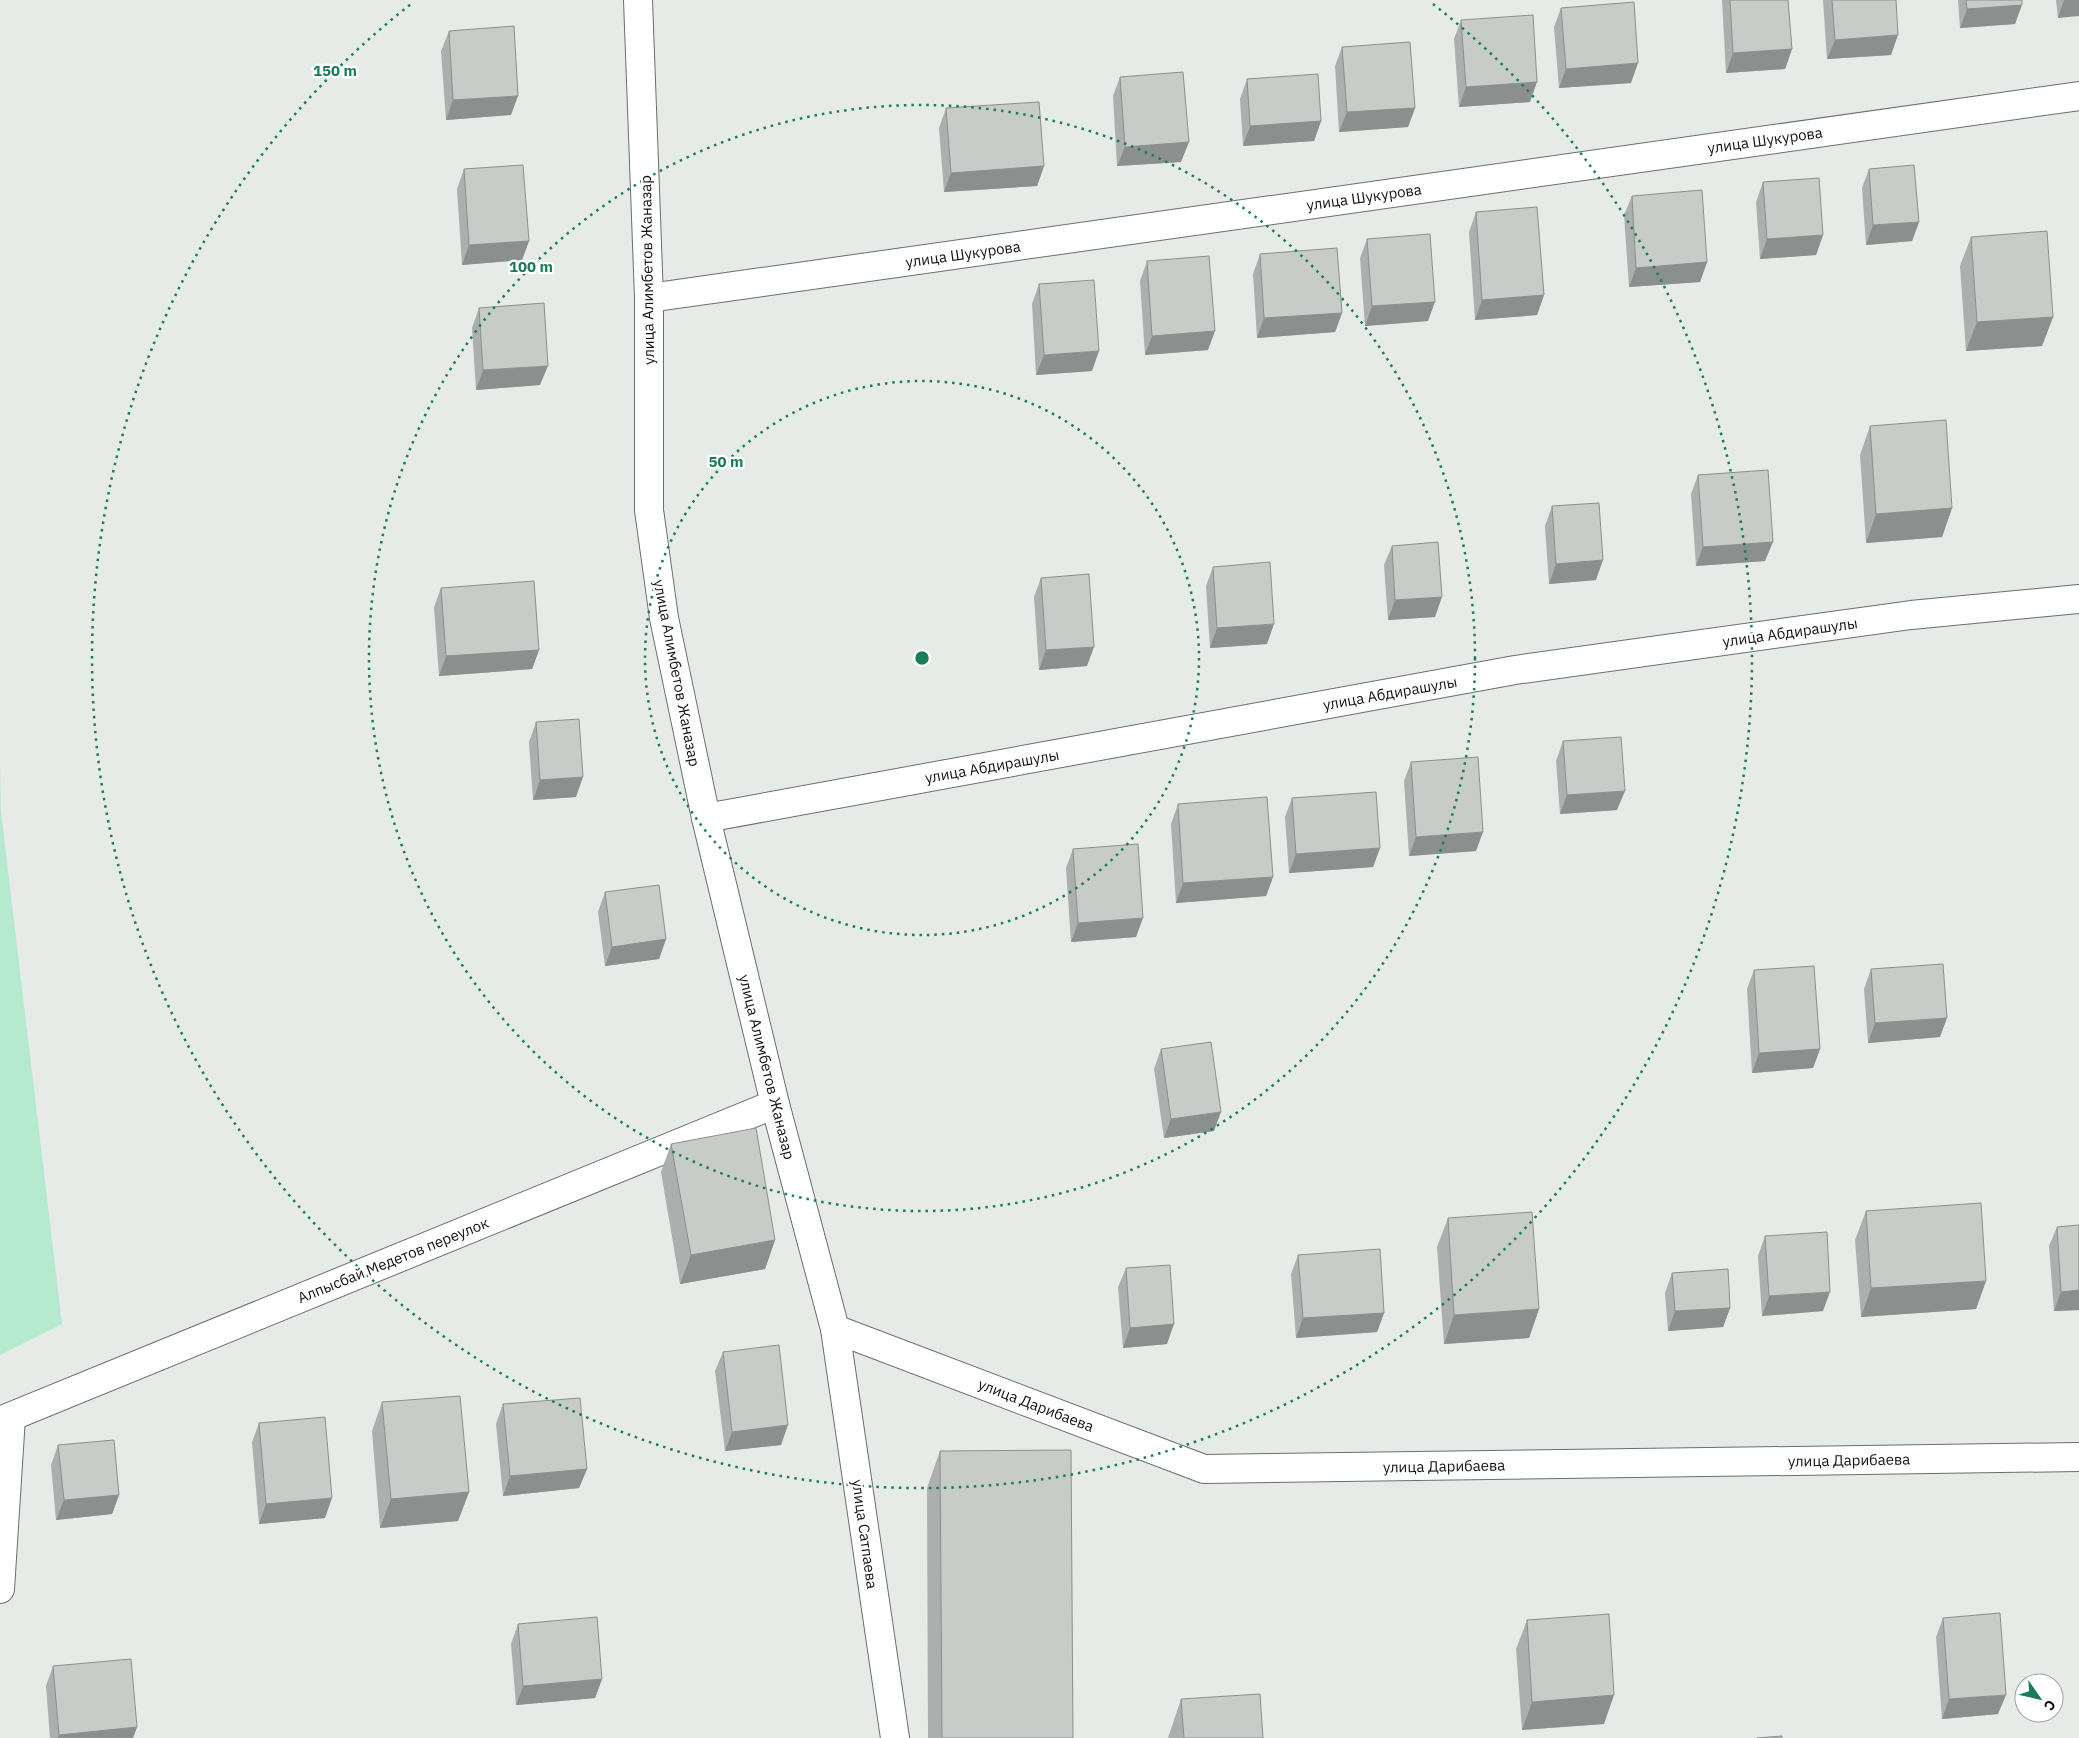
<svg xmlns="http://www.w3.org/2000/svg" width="2079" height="1738" viewBox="0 0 2079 1738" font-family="'IBM Plex Sans',sans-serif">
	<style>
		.green { fill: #b6eacf }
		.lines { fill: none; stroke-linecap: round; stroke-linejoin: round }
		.minor-casing { stroke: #6a6e6c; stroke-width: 30 }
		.minor { stroke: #fff; stroke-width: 28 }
		.wall { fill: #abafad }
		.shaded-wall { fill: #8b8f8d }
		.building { fill: #c7ccc9; stroke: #8b8f8d }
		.ring { fill: none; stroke: #197e57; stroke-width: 2.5; stroke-dasharray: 2.5 5 }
		.labels { text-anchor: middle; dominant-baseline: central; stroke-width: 4.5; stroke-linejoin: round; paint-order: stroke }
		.street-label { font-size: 15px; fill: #101211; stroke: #fff }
		.centre { fill: #197e57; stroke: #fff; stroke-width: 2.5 }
		.ring-label { font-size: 15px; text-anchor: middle; font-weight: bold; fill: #197e57; stroke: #fff; stroke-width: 4.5; stroke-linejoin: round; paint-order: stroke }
	</style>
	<rect width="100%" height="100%" fill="#e6ebe8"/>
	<polygon class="green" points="0,763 1,812 62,1324 0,1355"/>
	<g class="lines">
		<defs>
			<g id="minor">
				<polyline points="638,0 649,298 649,510 664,618 706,818 775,1104 835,1329 895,1738"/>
				<polyline points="649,298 2079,96"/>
				<polyline points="706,818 1515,670 1911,615 2079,599"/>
				<polyline points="835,1329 1204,1469 2079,1457"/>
				<polyline points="0,1421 775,1104"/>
				<polyline points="0,1589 11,1417"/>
			</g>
		</defs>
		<use href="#minor" class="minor-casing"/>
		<use href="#minor" class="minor"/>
	</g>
	<g class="wall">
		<polygon points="1722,0 1788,0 1792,49 1785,69 1726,73"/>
		<polygon points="1823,0 1896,0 1891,55 1827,59"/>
		<polygon points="1958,0 2022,0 2015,24 1960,28"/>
		<polygon points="2056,0 2079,0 2058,18"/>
		<polygon points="1561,8 1631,83 1559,88 1554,27"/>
		<polygon points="1461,20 1530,102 1459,107 1454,39"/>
		<polygon points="449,31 511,115 446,120 441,51"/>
		<polygon points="1342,47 1415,108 1408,127 1339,132 1335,66"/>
		<polygon points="1120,77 1181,162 1117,166 1113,96"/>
		<polygon points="1247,79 1321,121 1314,141 1243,146 1240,99"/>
		<polygon points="946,108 1044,166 1037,186 944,192 939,128"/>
		<polygon points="464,169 529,241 522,260 462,265 457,189"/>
		<polygon points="1869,169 1919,222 1912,241 1866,245 1862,188"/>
		<polygon points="1763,182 1823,235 1816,255 1760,259 1756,202"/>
		<polygon points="1632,196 1707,262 1700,282 1629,287 1624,215"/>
		<polygon points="1476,212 1544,295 1537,315 1475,320 1469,232"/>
		<polygon points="1971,237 2053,317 2042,346 1966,351 1960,266"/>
		<polygon points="1367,239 1428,321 1365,326 1360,258"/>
		<polygon points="1260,254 1342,313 1335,332 1257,338 1253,274"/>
		<polygon points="1147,261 1208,350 1145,355 1140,281"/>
		<polygon points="1039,284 1092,371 1036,375 1032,304"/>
		<polygon points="479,308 540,385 476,390 472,328"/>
		<polygon points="1870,426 1952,508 1942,537 1866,543 1860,455"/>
		<polygon points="1698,475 1765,561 1696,566 1691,494"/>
		<polygon points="1552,506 1596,580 1549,584 1545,526"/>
		<polygon points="1392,546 1435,617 1388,620 1384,565"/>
		<polygon points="1213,567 1267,644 1210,648 1206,586"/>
		<polygon points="1041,578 1087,666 1039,670 1034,597"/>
		<polygon points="441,588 539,650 532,669 439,676 434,607"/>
		<polygon points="536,722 576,797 533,800 529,742"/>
		<polygon points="1563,741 1617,810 1560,814 1556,761"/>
		<polygon points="1411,762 1476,851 1409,856 1404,781"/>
		<polygon points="1292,798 1380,848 1373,867 1289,873 1285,817"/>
		<polygon points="1178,804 1273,877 1266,896 1176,903 1171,824"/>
		<polygon points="1073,849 1136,937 1071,942 1066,868"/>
		<polygon points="605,892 666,939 659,959 605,966 598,912"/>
		<polygon points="1871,969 1940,1037 1868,1043 1864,989"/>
		<polygon points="1754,970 1820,1049 1813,1068 1752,1073 1747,989"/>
		<polygon points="1161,1049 1214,1131 1164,1138 1154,1069"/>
		<polygon points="671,1144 775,1240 765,1269 680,1284 661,1172"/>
		<polygon points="1866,1211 1986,1281 1976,1309 1861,1317 1855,1240"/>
		<polygon points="1448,1218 1539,1309 1529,1338 1444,1344 1437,1247"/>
		<polygon points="2057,1227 2079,1310 2054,1311 2049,1246"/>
		<polygon points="1765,1236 1823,1311 1762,1316 1758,1256"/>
		<polygon points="1298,1255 1384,1313 1377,1332 1296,1338 1291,1274"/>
		<polygon points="1126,1268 1167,1344 1123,1348 1118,1287"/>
		<polygon points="1672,1273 1730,1308 1723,1327 1668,1331 1665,1293"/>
		<polygon points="723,1352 781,1445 725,1451 715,1371"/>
		<polygon points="382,1402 469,1492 458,1521 380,1528 372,1431"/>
		<polygon points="503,1404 587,1469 579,1488 503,1496 496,1424"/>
		<polygon points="259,1423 325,1518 259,1524 252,1442"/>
		<polygon points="58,1445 119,1495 112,1514 56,1520 51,1465"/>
		<polygon points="940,1451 1073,1738 928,1738 927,1488"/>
		<polygon points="1943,1618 1998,1714 1942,1719 1936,1637"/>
		<polygon points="1527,1620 1604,1724 1522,1730 1516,1649"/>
		<polygon points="518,1624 602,1679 595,1698 516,1705 511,1644"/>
		<polygon points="53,1666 137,1727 133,1738 50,1738 46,1686"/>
		<polygon points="1181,1699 1263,1738 1168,1738"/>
	</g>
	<g class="shaded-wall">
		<polygon points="2064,0 2079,0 2079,16 2058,18"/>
		<polygon points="2022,5 2015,24 1960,28 1967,9"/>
		<polygon points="1898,35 1891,55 1827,59 1835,40"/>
		<polygon points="1792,49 1785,69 1726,73 1733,53"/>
		<polygon points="1638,63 1631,83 1559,88 1566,69"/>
		<polygon points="1537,82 1530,102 1459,107 1466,87"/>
		<polygon points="518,96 511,115 446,120 453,100"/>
		<polygon points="1415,108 1408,127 1339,132 1347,112"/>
		<polygon points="1321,121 1314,141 1243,146 1250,126"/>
		<polygon points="1189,142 1181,162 1117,166 1125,147"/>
		<polygon points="1044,166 1037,186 944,192 951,173"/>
		<polygon points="1919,222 1912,241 1866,245 1873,225"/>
		<polygon points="1823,235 1816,255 1760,259 1767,239"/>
		<polygon points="529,241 522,260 462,265 469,245"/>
		<polygon points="1707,262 1700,282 1629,287 1636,268"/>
		<polygon points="1544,295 1537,315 1475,320 1482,300"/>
		<polygon points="1435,302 1428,321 1365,326 1372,306"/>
		<polygon points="1342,313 1335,332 1257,338 1264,318"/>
		<polygon points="2053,317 2042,346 1966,351 1977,322"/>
		<polygon points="1215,331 1208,350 1145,355 1152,336"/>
		<polygon points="1099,351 1092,371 1036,375 1044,355"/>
		<polygon points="548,366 540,385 476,390 483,370"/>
		<polygon points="1952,508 1942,537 1866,543 1876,514"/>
		<polygon points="1773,542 1765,561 1696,566 1703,547"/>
		<polygon points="1603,560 1596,580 1549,584 1556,564"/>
		<polygon points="1442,597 1435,617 1388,620 1395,600"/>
		<polygon points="1274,624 1267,644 1210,648 1217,628"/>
		<polygon points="1094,647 1087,666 1039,670 1046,650"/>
		<polygon points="539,650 532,669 439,676 446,656"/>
		<polygon points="583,777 576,797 533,800 540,780"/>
		<polygon points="1625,791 1617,810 1560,814 1567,795"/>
		<polygon points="1483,832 1476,851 1409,856 1416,837"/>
		<polygon points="1380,848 1373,867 1289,873 1296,854"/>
		<polygon points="1273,877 1266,896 1176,903 1183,883"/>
		<polygon points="1143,918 1136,937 1071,942 1078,923"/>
		<polygon points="666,939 659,959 605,966 612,947"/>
		<polygon points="1947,1018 1940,1037 1868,1043 1875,1023"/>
		<polygon points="1820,1049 1813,1068 1752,1073 1759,1053"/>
		<polygon points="1221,1112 1214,1131 1164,1138 1171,1119"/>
		<polygon points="775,1240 765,1269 680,1284 691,1255"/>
		<polygon points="1986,1281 1976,1309 1861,1317 1871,1288"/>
		<polygon points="2079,1290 2079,1310 2054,1311 2061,1292"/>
		<polygon points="1830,1292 1823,1311 1762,1316 1769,1296"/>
		<polygon points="1730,1308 1723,1327 1668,1331 1675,1311"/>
		<polygon points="1539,1309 1529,1338 1444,1344 1454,1315"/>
		<polygon points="1384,1313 1377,1332 1296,1338 1303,1318"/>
		<polygon points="1174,1324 1167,1344 1123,1348 1130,1328"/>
		<polygon points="788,1425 781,1445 725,1451 732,1432"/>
		<polygon points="587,1469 579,1488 503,1496 510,1476"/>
		<polygon points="469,1492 458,1521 380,1528 391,1499"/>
		<polygon points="119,1495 112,1514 56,1520 64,1500"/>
		<polygon points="332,1498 325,1518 259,1524 266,1504"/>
		<polygon points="602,1679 595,1698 516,1705 523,1686"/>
		<polygon points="1614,1695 1604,1724 1522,1730 1532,1702"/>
		<polygon points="2006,1695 1998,1714 1942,1719 1949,1699"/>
		<polygon points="137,1727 133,1738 58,1738 59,1735"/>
	</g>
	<g class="building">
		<polygon points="1730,0 1788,0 1792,49 1733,53"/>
		<polygon points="1832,0 1896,0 1898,35 1835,40"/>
		<polygon points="1966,0 2022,0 2022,5 1967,9"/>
		<polygon points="1634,2 1638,63 1566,69 1561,8"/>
		<polygon points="1533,15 1537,82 1466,87 1461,20"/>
		<polygon points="514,26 518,96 453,100 449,31"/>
		<polygon points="1410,42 1415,108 1347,112 1342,47"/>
		<polygon points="1183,72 1189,142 1125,147 1120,77"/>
		<polygon points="1318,74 1321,121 1250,126 1247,79"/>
		<polygon points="1039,102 1044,166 951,173 946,108"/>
		<polygon points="523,165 529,241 469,245 464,169"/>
		<polygon points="1914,165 1919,222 1873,225 1869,169"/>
		<polygon points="1819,178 1823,235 1767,239 1763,182"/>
		<polygon points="1702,190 1707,262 1636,268 1632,196"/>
		<polygon points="1537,207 1544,295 1482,300 1476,212"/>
		<polygon points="2047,231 2053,317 1977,322 1971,237"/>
		<polygon points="1430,234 1435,302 1372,306 1367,239"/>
		<polygon points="1337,248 1342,313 1264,318 1260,254"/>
		<polygon points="1209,256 1215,331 1152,336 1147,261"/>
		<polygon points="1094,280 1099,351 1044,355 1039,284"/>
		<polygon points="544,303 548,366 483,370 479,308"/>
		<polygon points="1946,420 1952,508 1876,514 1870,426"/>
		<polygon points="1768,470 1773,542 1703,547 1698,475"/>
		<polygon points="1599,503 1603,560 1556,564 1552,506"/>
		<polygon points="1438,542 1442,597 1395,600 1392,546"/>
		<polygon points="1270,562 1274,624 1217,628 1213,567"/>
		<polygon points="1089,574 1094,647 1046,650 1041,578"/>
		<polygon points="534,581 539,650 446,656 441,588"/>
		<polygon points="579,719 583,777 540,780 536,722"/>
		<polygon points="1621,737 1625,791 1567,795 1563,741"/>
		<polygon points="1478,757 1483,832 1416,837 1411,762"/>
		<polygon points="1376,792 1380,848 1296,854 1292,798"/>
		<polygon points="1267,797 1273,877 1183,883 1178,804"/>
		<polygon points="1138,844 1143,918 1078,923 1073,849"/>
		<polygon points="659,885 666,939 612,947 605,892"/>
		<polygon points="1943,964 1947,1018 1875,1023 1871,969"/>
		<polygon points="1814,966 1820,1049 1759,1053 1754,970"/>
		<polygon points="1211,1042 1221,1112 1171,1119 1161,1049"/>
		<polygon points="756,1128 775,1240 691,1255 671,1144"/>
		<polygon points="1981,1203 1986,1281 1871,1288 1866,1211"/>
		<polygon points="1532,1212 1539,1309 1454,1315 1448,1218"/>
		<polygon points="2079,1225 2079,1290 2061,1292 2057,1227"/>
		<polygon points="1827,1232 1830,1292 1769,1296 1765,1236"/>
		<polygon points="1380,1249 1384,1313 1303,1318 1298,1255"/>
		<polygon points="1170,1265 1174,1324 1130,1328 1126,1268"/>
		<polygon points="1728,1269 1730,1308 1675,1311 1672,1273"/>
		<polygon points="779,1345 788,1425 732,1432 723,1352"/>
		<polygon points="460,1396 469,1492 391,1499 382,1402"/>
		<polygon points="580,1398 587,1469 510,1476 503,1404"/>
		<polygon points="325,1417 332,1498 266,1504 259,1423"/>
		<polygon points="114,1440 119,1495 64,1500 58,1445"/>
		<polygon points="1071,1450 1073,1738 942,1738 940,1451"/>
		<polygon points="2000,1613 2006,1695 1949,1699 1943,1618"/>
		<polygon points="1609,1614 1614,1695 1532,1702 1527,1620"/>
		<polygon points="597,1617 602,1679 523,1686 518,1624"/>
		<polygon points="131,1659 137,1727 59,1735 53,1666"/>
		<polygon points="1260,1694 1263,1738 1184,1738 1181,1699"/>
		<polygon points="1782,1736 1782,1738 1757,1738"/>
	</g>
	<g class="ring">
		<circle cx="922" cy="658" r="277"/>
		<circle cx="922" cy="658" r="553"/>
		<path d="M1433 4A830 830 0 1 1 411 4"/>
	</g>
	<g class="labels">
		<g class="street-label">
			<text transform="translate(1765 140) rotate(-8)">улица Шукурова</text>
			<text transform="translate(1364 197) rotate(-8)">улица Шукурова</text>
			<text transform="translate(963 254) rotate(-8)">улица Шукурова</text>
			<text transform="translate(647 270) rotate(-91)">улица Алимбетов Жаназар</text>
			<text transform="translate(1790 632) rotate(-8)">улица Абдирашулы</text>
			<text transform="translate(677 673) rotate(79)">улица Алимбетов Жаназар</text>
			<text transform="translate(1390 693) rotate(-10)">улица Абдирашулы</text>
			<text transform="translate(992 766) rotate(-10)">улица Абдирашулы</text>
			<text transform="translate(767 1067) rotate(76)">улица Алимбетов Жаназар</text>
			<text transform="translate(393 1260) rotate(-22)">Алпысбай Медетов переулок</text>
			<text transform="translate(1036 1405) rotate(21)">улица Дарибаева</text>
			<text transform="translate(1849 1460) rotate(-1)">улица Дарибаева</text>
			<text transform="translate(1444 1466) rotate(-1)">улица Дарибаева</text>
			<text transform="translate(865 1534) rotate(82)">улица Сатпаева</text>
		</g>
	</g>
	<circle cx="922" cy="658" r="8" class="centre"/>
	<g class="ring-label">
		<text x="335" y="76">150 m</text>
		<text x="531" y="272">100 m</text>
		<text x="726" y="467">50 m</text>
	</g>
	<g transform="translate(2039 1698) rotate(124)"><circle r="24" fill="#ffffff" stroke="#9fa0a0"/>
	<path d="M0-4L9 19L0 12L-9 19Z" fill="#197e57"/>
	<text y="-8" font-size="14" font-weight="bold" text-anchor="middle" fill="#101211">С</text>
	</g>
</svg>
